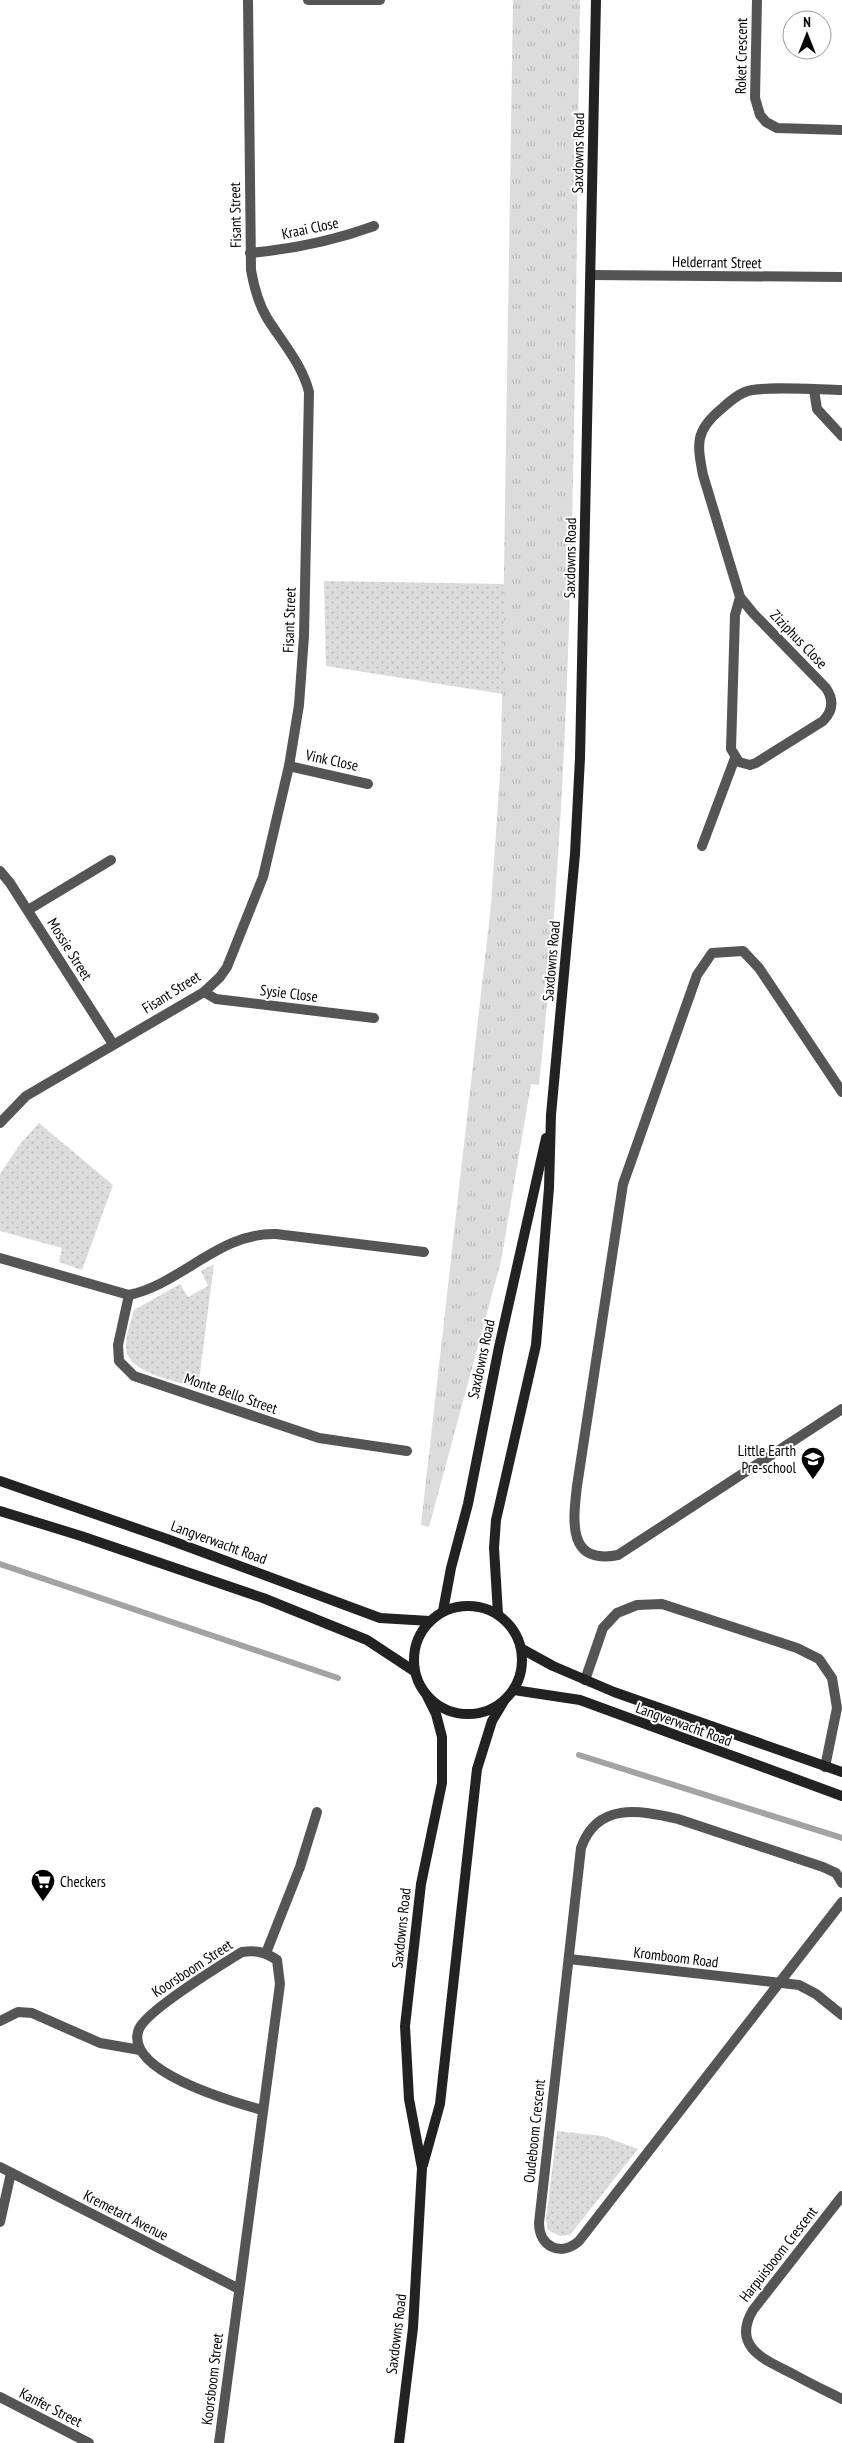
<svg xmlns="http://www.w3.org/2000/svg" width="842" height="2443" viewBox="0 0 842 2443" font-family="'PT Sans Narrow',sans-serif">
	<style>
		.grass { fill: url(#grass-tufts) }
		.park { fill: url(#park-dots) }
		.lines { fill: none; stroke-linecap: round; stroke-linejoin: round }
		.stream { stroke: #a3a3a3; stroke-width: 6 }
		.lane { stroke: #555; stroke-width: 10 }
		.street { stroke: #555; stroke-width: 10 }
		.secondary { stroke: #222; stroke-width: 10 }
		.labels { text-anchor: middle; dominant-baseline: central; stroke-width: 4; stroke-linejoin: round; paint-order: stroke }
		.street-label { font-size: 15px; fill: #000; stroke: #fff }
		.poi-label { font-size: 15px; fill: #000; stroke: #fff; text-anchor: end }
	</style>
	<defs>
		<pattern id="grass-tufts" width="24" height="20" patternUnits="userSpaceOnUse" patternTransform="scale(1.25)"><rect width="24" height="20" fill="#dcdcdc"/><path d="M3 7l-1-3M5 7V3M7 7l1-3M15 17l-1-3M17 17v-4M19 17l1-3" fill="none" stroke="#bbb"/></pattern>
		<pattern id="park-dots" width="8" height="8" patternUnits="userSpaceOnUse" patternTransform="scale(1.25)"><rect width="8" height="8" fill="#dcdcdc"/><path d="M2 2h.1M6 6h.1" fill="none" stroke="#bbb" stroke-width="1.8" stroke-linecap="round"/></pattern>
	</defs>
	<rect width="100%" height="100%" fill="#fff"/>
	<path class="grass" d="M513 0H580C574 362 577 724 539 1085L531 1084 501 1261 429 1527 421 1525 491 905 501 759Z"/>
	<g class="park">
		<polygon points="324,581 505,584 503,694 326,666"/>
		<polygon points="39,1123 113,1185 82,1270 59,1262 62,1248 0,1231 0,1174 21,1143"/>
		<path d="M214 1264 198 1388C179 1382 133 1374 127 1353 123 1340 131 1323 134 1310L180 1284 188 1297 208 1286 201 1271Z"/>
		<polygon points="557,2131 603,2136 638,2149 570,2235 560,2236 548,2230 546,2220"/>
	</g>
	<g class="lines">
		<g class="stream">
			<polyline points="0,1564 338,1678"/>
			<polyline points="579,1755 842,1838"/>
		</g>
		<polyline class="lane" points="585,1680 603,1628 617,1613 637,1605 662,1604 797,1648 819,1659 832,1678 837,1708 825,1767"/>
		<g class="street">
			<polyline points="308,0 380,0"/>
			<polyline points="757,0 755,98 760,115 766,122 777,128 842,130"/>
			<path d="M250 253C293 249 333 241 374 226"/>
			<polyline points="591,275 842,277"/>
			<polyline points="814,390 817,409 842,436"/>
			<path d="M740 597 735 615 731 749 739 762 750 765 756 763 823 721C833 711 834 700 826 688L753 613 740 597 703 475C697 444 695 431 720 410 728 403 735 396 745 392 762 385 821 390 842 390"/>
			<polyline points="289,766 368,784"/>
			<polyline points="702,846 735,758"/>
			<polyline points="0,871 10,883 113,1044"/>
			<polyline points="28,910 111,860"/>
			<polyline points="204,992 216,999 374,1018"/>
			<path d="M842 1092 759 968 743 951 712 953 697 975 623 1184 577 1486C573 1521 567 1565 618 1555L842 1409"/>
			<path d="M0 1123 26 1096 204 992 220 977 227 967 263 877 289 766 299 705 304 636 309 392C302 364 282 342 267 318 258 303 254 287 251 270L248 0"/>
			<path d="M0 1258 129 1295C181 1284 220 1232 276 1234L424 1252"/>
			<polyline points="129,1295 118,1345 119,1361 134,1376 319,1438 407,1451"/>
			<path d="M842 1883 836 1873 823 1867 678 1819C639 1810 597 1802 581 1848L539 2223C539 2247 561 2257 579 2241L842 1902"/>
			<polyline points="266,1953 300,1867 317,1812"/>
			<polyline points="569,1959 799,1985 816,1994 842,2015"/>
			<polyline points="0,2021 18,2012 32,2013 100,2043 140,2050"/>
			<polyline points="0,2167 239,2289"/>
			<path d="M842 2196 753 2310C731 2347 765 2360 793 2374 809 2383 826 2391 842 2399"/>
			<polyline points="0,2222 11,2173"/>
			<polyline points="0,2397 89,2443"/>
			<path d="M219 2443 280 1984 277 1960C265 1952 256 1950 242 1952 221 1965 147 2010 139 2029 122 2071 234 2102 262 2110"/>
		</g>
		<g class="secondary">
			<polyline points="0,1481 167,1539 380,1618 430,1621"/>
			<polyline points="0,1511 81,1536 263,1598 367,1640 414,1671"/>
			<circle cx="468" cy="1660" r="54"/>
			<polyline points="443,1611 451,1568 468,1504 499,1347 546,1138"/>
			<polyline points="498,1614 494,1548 496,1520 536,1345 549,1188 551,1115 575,854 580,758 596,0"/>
			<polyline points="522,1649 553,1666 614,1692 842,1772"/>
			<polyline points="514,1690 580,1700 842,1796"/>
			<polyline points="423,2165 440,2104 477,1769 492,1721 504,1701"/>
			<polyline points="399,2443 413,2328 422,2168 409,2099 405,2026 421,1884 442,1783 442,1737 436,1714 427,1696"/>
		</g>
	</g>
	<defs>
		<symbol id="school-pin" viewBox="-11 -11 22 30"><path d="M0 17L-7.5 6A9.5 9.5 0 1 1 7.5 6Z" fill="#000" stroke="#fff"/><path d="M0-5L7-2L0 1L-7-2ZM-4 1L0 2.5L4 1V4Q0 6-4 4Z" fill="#fff"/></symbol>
		<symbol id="supermarket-pin" viewBox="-11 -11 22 30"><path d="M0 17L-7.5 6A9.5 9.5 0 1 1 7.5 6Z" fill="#000" stroke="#fff"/><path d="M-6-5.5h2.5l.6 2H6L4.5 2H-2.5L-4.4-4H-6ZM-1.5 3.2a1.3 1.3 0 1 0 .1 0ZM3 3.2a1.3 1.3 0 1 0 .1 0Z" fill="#fff"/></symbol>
	</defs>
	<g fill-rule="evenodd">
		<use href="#school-pin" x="799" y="1445" width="28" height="38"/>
		<use href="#supermarket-pin" x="29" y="1867" width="28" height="38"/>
	</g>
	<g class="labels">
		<g class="street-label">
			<text transform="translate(741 56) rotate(-89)">Roket Crescent</text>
			<text transform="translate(578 153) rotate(-89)">Saxdowns Road</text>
			<text transform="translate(235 215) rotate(-91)">Fisant Street</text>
			<text transform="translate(310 228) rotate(-12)">Kraai Close</text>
			<text transform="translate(717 262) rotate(1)">Helderrant Street</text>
			<text transform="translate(570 558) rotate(-89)">Saxdowns Road</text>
			<text transform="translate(289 620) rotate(-88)">Fisant Street</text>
			<text transform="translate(799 639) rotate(46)">Ziziphus Close</text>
			<text transform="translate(332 760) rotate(12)">Vink Close</text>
			<text transform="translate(70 949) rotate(58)">Mossie Street</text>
			<text transform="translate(551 961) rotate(-85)">Saxdowns Road</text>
			<text transform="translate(171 992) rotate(-32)">Fisant Street</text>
			<text transform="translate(289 993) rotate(7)">Sysie Close</text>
			<text transform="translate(481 1359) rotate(-78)">Saxdowns Road</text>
			<text transform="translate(231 1393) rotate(19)">Monte Bello Street</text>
			<text transform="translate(219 1542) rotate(20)">Langverwacht Road</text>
			<text transform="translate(684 1724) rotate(20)">Langverwacht Road</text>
			<text transform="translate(401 1928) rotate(-84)">Saxdowns Road</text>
			<text transform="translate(676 1957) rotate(7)">Kromboom Road</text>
			<text transform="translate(192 1968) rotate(-33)">Koorsboom Street</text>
			<text transform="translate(534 2131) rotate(-84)">Oudeboom Crescent</text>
			<text transform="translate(126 2215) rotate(27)">Kremetart Avenue</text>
			<text transform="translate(778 2254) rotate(-52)">Harpuisboom Crescent</text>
			<text transform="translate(396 2334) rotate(-83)">Saxdowns Road</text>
			<text transform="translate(212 2379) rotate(-83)">Koorsboom Street</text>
			<text transform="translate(51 2407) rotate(27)">Kanfer Street</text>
		</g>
		<g class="poi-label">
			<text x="796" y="1450">Little Earth<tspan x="796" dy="17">Pre-school</tspan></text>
			<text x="60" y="1881" text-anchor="start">Checkers</text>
		</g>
	</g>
	<g transform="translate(807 35)"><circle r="24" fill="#ffffff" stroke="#999999"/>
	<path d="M0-4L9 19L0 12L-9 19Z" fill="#000000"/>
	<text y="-8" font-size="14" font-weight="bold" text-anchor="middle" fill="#000000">N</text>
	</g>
</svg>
